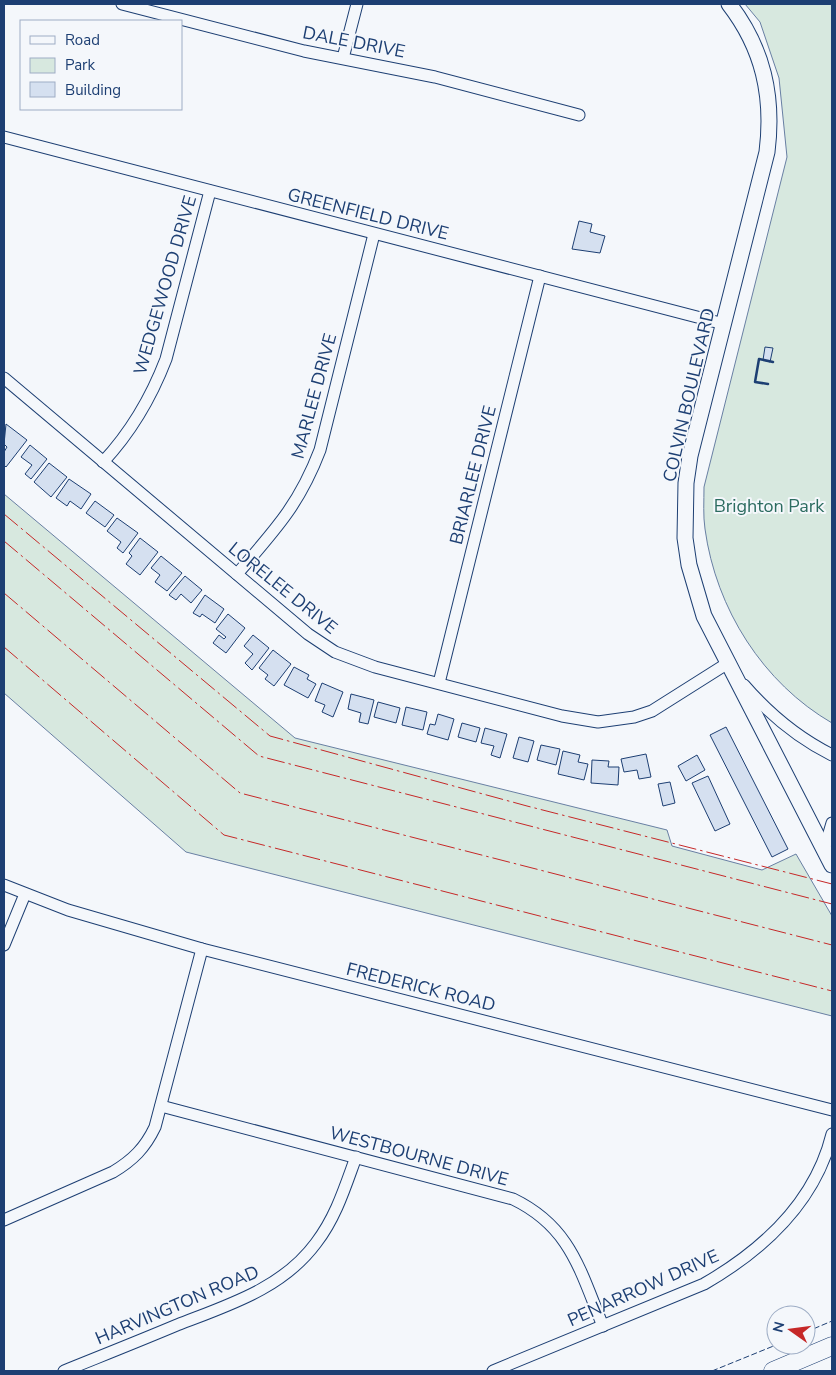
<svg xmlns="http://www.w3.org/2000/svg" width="836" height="1375" viewBox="0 0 836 1375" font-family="'Nunito Sans',sans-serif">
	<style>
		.green { fill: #d7e8df; stroke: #687fa3 }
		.building { fill: #d5e0f0; stroke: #1d3f73 }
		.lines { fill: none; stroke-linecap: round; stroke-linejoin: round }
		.street-casing { stroke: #1d3f73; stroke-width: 13 }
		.secondary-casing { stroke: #1d3f73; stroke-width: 17 }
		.primary-casing { stroke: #1d3f73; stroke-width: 19 }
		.street { stroke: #f4f7fb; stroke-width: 11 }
		.secondary { stroke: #f4f7fb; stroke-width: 15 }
		.primary { stroke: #f4f7fb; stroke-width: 18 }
		.fence { stroke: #1d3f73; stroke-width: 1; stroke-dasharray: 6 2.5; stroke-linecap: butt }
		.wall { stroke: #1d3f73; stroke-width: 2.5 }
		.power { stroke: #c62828; stroke-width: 1; stroke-dasharray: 18 4 2.5 4; stroke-linecap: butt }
		.labels { text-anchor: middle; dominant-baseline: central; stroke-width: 4; stroke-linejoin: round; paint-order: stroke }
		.street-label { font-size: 18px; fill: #1d3f73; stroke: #f4f7fb }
		.park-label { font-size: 18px; fill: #2c6c60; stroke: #f4f7fb }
	</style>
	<rect width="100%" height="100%" fill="#f4f7fb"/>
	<g class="green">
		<path d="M745 4H832V723C763 683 716 609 705 529 703 516 704 501 704 487L787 157 779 78 760 22Z"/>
		<polygon points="4,494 295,738 667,830 672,846 762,870 796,854 832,916 832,1016 186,852 4,693"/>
	</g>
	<g class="building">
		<polygon points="579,221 592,224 590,232 605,236 600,253 572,249"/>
		<polygon points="765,347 773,348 770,362 763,360"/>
		<polygon points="6,424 27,440 6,467 4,465 4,452 7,447 4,444"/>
		<polygon points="30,445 47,459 31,479 25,474 32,465 21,457"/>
		<polygon points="49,463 67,477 51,497 34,482"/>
		<polygon points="69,479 91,494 81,509 70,501 67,506 56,498"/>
		<polygon points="95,501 114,515 105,527 86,513"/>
		<polygon points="117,518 138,533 123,553 117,548 121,542 107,531"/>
		<polygon points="140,538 158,552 140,575 126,564 132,556 129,553"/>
		<polygon points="161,556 182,573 167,591 155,582 160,575 151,568"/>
		<polygon points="185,576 202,590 191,603 181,594 176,600 169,595"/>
		<polygon points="205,595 224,609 215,623 202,614 200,617 193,613"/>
		<polygon points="228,614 245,628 226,653 213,643 219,635 224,639 226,637 216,629"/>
		<polygon points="253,635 269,648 252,670 245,663 253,654 244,646"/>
		<polygon points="273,650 291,664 274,686 265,679 268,675 259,668"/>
		<polygon points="294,667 309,675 307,679 316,684 308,698 284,685"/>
		<polygon points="322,683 343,692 333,717 322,712 325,705 315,701"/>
		<polygon points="351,694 374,700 368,724 359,722 361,713 348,709"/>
		<polygon points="378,702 400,708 396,723 374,717"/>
		<polygon points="406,707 427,712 423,730 402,725"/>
		<polygon points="438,714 454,719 448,740 427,734 430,724 435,725"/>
		<polygon points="462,723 480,728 476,742 458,737"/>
		<polygon points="726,727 788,849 772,857 710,735"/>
		<polygon points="485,728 507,734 500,758 491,755 494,746 481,743"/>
		<polygon points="519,737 534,741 528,762 513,758"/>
		<polygon points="541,745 560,749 556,765 537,760"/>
		<polygon points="563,751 580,755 578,762 588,764 584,780 558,774"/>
		<polygon points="646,754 651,777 639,779 637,770 624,772 621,759"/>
		<polygon points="697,755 705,770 686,781 678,766"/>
		<polygon points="592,760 609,761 608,767 619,767 618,785 591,783"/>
		<polygon points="708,776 730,824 715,831 692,783"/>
		<polygon points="670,782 675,803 663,806 658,784"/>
	</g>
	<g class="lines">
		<defs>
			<g id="street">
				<polyline points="122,4 304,51 435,77 579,115"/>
				<polyline points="343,58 357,4"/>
				<polyline points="4,137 724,324"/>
				<polyline points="4,378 308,634 335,652 375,667 562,716 598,722 634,717 652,711 728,663 732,668"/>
				<path d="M103 462C132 431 151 398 166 359L210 191"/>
				<path d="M237 574C275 530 299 505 320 450L374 234"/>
				<polyline points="439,683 540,276"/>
				<path d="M744 685C769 714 798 738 832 755"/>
				<polyline points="824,850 832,823"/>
				<polyline points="4,885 68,910 202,949 832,1110"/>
				<polyline points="4,945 25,894"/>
				<path d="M161 1106 513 1199C571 1227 580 1271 603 1326"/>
				<path d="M4 1220 113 1172C133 1160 145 1148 155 1127L202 949"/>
				<path d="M64 1371C101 1356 139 1341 177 1325 228 1305 282 1289 316 1243 336 1217 345 1187 356 1157"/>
				<path d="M493 1371 704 1284C763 1250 815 1203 832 1134"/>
			</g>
			<path id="secondary" d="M729 4C763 48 774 96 767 152L690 456 686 483 685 538 689 565 704 616 832 865"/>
			<polyline id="primary" points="773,1371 832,1346"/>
		</defs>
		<use href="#street" class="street-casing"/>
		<use href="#secondary" class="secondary-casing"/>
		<use href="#primary" class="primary-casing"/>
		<use href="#street" class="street"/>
		<use href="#secondary" class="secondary"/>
		<use href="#primary" class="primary"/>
		<g class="fence">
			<polyline points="806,1332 832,1321"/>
			<polyline points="712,1371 776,1345"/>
		</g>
		<polyline class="wall" points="768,384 755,382 759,359 773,362"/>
		<g class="power">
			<polyline points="4,514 270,736 527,806 832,884"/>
			<polyline points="4,541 259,756 832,904"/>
			<polyline points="4,593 240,793 832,945"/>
			<polyline points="4,647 224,835 832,991"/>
		</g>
	</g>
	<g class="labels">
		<g class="street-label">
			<text transform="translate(354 42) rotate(11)">DALE DRIVE</text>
			<text transform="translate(368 214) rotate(14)">GREENFIELD DRIVE</text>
			<text transform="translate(165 285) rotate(-74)">WEDGEWOOD DRIVE</text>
			<text transform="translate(689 395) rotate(-77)">COLVIN BOULEVARD</text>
			<text transform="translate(314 396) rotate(-75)">MARLEE DRIVE</text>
			<text transform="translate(473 475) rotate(-76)">BRIARLEE DRIVE</text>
			<text transform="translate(283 588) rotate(39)">LORELEE DRIVE</text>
			<text transform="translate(421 987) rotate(14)">FREDERICK ROAD</text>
			<text transform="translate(419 1156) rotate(15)">WESTBOURNE DRIVE</text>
			<text transform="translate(643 1288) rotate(-24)">PENARROW DRIVE</text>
			<text transform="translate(177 1305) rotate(-23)">HARVINGTON ROAD</text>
		</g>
		<g class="park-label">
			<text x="769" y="506">Brighton Park</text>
		</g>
	</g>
	<rect width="836" height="1375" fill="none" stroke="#1d3f73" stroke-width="10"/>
	<rect x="20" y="20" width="162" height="90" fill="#f4f7fb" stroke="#9eadc5"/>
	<rect x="30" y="36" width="25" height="8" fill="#f4f7fb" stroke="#9eadc5"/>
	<text x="65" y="45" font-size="15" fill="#1d3f73">Road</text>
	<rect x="30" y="58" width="25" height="15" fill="#d7e8df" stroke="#9eadc5"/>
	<text x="65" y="70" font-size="15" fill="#1d3f73">Park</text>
	<rect x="30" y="82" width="25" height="15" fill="#d5e0f0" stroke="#9eadc5"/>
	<text x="65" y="95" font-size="15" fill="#1d3f73">Building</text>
	<g transform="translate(791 1330) rotate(284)"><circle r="24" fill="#f4f7fb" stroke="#9eadc5"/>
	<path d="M0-4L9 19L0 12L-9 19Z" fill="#c62828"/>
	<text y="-8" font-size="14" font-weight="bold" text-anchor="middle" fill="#1d3f73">N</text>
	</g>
</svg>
